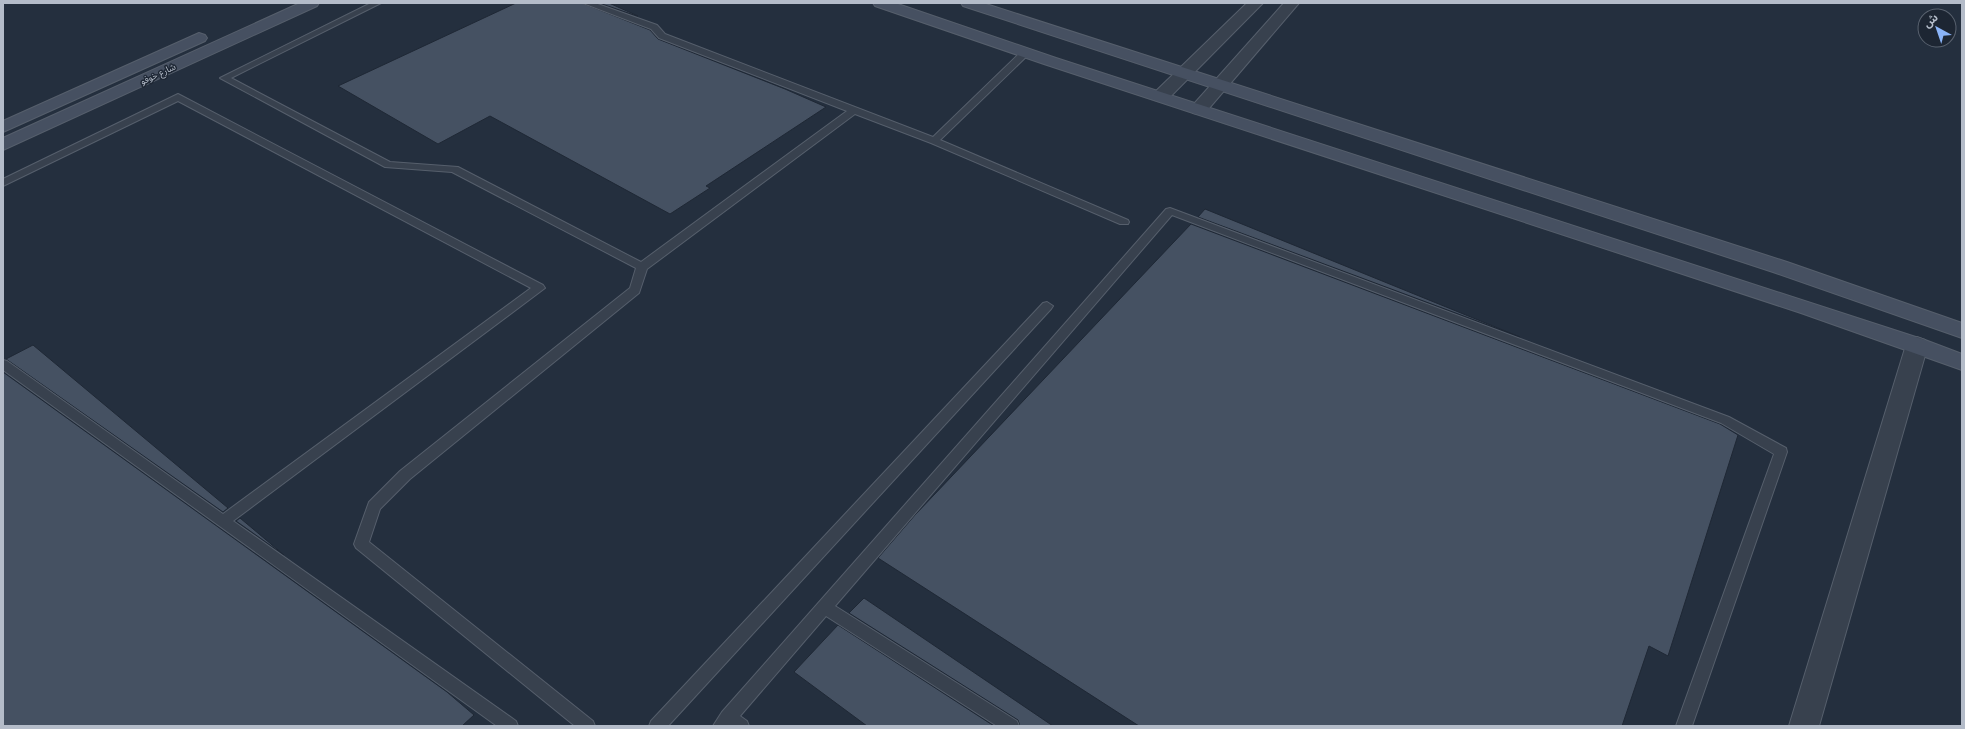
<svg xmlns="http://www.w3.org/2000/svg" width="1965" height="729" viewBox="0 0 1965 729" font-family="Helvetica,'Noto Sans Arabic',sans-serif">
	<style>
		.building { fill: #455162; stroke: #1f2835 }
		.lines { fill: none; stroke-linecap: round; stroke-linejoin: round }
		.lane-casing { stroke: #565f6c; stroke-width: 2 }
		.street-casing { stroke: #565f6c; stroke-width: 2 }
		.secondary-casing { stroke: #565f6c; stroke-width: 2 }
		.lane { fill: #38414e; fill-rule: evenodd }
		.street { fill: #38414e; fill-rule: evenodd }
		.secondary { fill: #465061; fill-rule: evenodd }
		.labels { text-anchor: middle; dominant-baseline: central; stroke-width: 3; stroke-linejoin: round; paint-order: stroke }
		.far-street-label { font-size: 9px; fill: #b4bcc9; stroke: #1d2633 }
	</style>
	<rect width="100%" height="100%" fill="#242f3e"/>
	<g class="building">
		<polygon points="516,3 582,3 650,30 658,39 785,89 826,107 706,186 710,188 670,214 490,116 438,144 338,86"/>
		<polygon points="599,3 609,3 638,16 637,16"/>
		<polygon points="1205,209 1520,337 1198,217"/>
		<polygon points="1191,224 1720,424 1738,435 1668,656 1649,646 1622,726 1139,726 878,558 915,515"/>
		<polygon points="33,345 228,508 223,512 6,359"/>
		<polygon points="3,372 447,692 474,715 462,726 3,726"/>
		<polygon points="240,518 284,555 236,521"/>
		<polygon points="864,598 1053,726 1020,726 1018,720 849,613"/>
		<polygon points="838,625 994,726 867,726 794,672"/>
	</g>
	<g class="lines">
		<defs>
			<g id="lane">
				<polygon points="371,3 381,3 231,78 390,162 458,167 641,262 847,111 659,38 651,29 583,3 595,3 657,25 665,34 933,137 1023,50 1029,50 1029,54 940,140 1128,220 1129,222 1128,224 1120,224 931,143 855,114 647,269 639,293 410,479 380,509 369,542 593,721 595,726 575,726 356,548 354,544 369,502 400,471 630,288 636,268 452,172 385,167 220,78"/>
				<polygon points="178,94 543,285 545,288 233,521 516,721 518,726 497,726 3,370 3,360 7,361 223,514 531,288 178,101 3,186 3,179"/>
				<polygon points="1170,208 1729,417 1786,448 1787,452 1692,726 1676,726 1774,454 1721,423 1172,215 835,606 1017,721 1019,726 997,726 826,616 740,716 747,721 749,726 713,726 722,712 1166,209"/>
				<polygon points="1047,302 1053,306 1051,309 668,726 649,726 651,721 1043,303"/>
			</g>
			<g id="street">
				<polygon points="1247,3 1263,3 1167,100 1161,101 1155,100 1153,96 1155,92"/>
				<polygon points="1284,3 1299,3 1205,113 1199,114 1193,113 1191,109 1193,105"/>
				<polygon points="1917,337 1925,340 1928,345 1819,726 1789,726 1906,345 1909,340"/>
			</g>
			<g id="secondary">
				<polygon points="300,3 319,3 317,6 3,150 3,138"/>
				<polygon points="873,3 895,3 1056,58 1925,340 1962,354 1962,370 1801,313 1044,64 875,6"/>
				<polygon points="961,3 983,3 1787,262 1962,323 1962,338 1773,272 963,6"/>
				<polygon points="199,33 205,35 207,38 205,41 3,132 3,121"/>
			</g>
		</defs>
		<use href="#lane" class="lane-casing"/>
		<use href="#street" class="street-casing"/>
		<use href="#secondary" class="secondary-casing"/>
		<use href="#lane" class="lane"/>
		<use href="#street" class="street"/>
		<use href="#secondary" class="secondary"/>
	</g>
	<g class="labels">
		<g class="far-street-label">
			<text transform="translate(158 74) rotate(-25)">شارع خوفو</text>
		</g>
	</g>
	<rect width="1965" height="729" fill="none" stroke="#b4bcc9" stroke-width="8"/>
	<g transform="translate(1937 28) rotate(320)"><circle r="19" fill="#1d2633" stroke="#59626f"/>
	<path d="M0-3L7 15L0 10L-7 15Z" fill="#8ab4f8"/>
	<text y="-6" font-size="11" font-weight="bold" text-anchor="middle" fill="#b4bcc9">ش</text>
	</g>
</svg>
